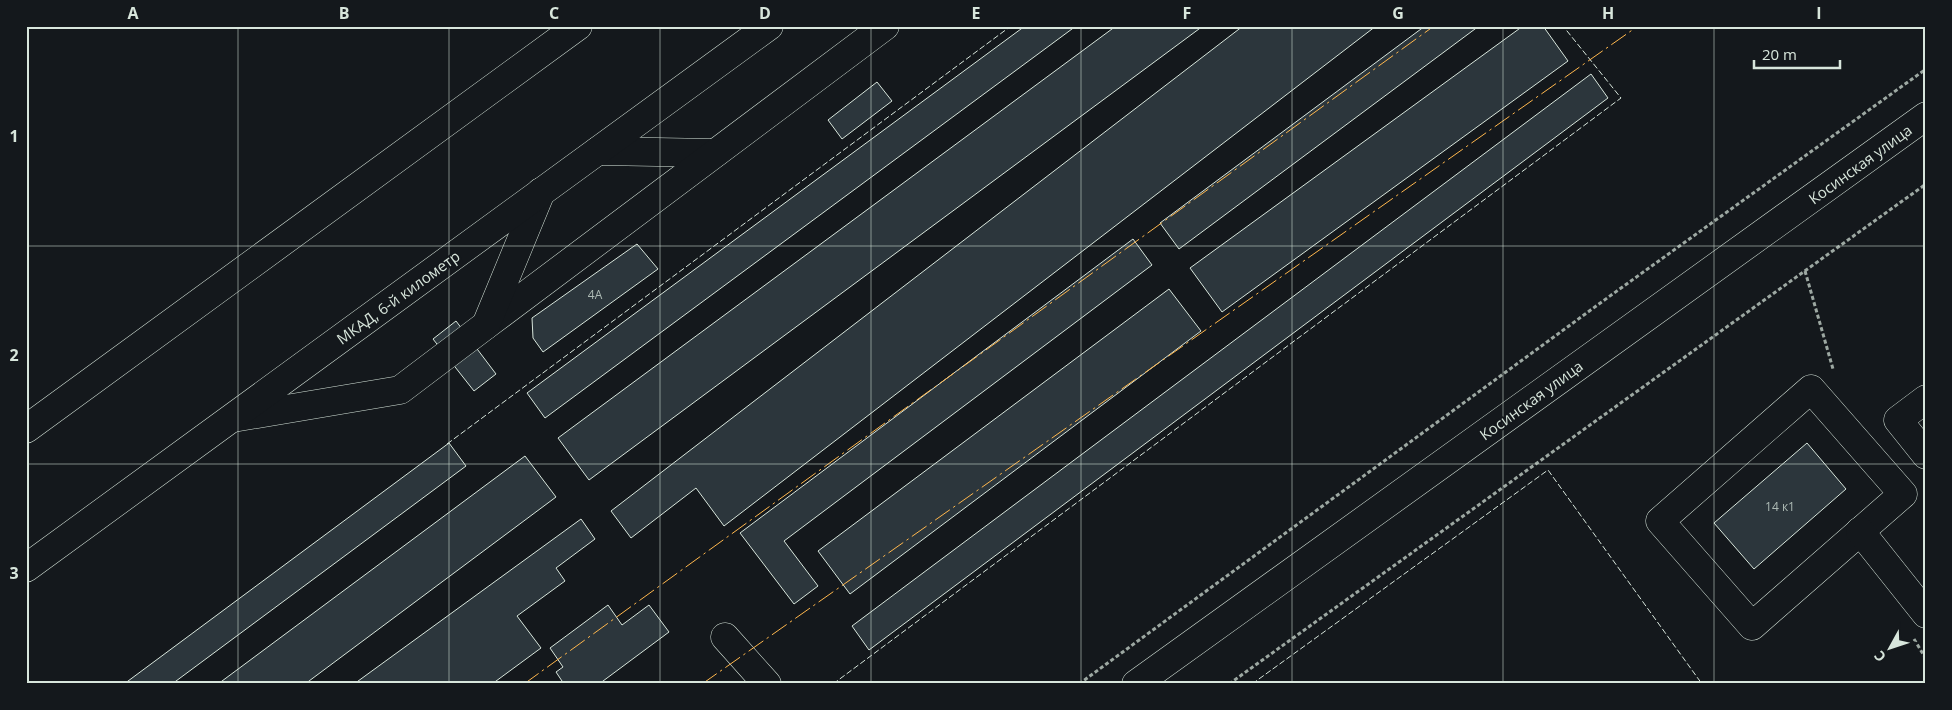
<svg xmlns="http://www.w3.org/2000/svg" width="1952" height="710" viewBox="0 0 1952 710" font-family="'Open Sans',sans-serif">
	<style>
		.building { fill: #2c363c; stroke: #d8e6dc }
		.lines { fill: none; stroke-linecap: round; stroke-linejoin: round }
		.minor-casing { stroke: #d8e6dc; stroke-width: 29 }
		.highway-casing { stroke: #d8e6dc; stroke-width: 29 }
		.path { stroke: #9da8a2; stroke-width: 3; stroke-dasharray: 4 2.5; stroke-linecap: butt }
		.minor { stroke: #14181c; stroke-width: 28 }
		.highway { stroke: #14181c; stroke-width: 28 }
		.fence { stroke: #d8e6dc; stroke-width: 1; stroke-dasharray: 6 2.5; stroke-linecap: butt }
		.power { stroke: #ffb74d; stroke-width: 1; stroke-dasharray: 18 4 2.5 4; stroke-linecap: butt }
		.grid { fill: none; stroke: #d8e6dc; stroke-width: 1; stroke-opacity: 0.55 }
		.labels { text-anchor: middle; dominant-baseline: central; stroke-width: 4; stroke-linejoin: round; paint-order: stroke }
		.number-label { font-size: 12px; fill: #adbab4 }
		.street-label { font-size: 15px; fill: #d8e6dc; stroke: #14181c }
		.neatline { fill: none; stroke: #d8e6dc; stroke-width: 2 }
		.grid-label { font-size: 16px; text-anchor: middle; font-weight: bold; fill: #d8e6dc }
	</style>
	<rect width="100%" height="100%" fill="#14181c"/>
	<g class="building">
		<polygon points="1025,26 1076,26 545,418 527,393"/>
		<polygon points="1116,26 1203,26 589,480 558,438"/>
		<polygon points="1243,26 1376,26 724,526 696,488 631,538 611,511"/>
		<polygon points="1425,26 1479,26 1179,249 1160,223"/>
		<polygon points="1523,26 1543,26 1568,61 1222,312 1190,268"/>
		<polygon points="1591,74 1608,98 869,650 852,626"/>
		<polygon points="877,82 892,101 842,139 828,120"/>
		<polygon points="1133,239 1152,265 784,541 818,586 794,604 740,533"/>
		<polygon points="637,244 658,269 543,352 533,338 532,318"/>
		<polygon points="1169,289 1201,331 850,594 818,551"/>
		<polygon points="456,321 496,374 474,391 433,339"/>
		<polygon points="449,443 466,466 172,684 124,684"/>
		<polygon points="1807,443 1846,489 1754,569 1714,523"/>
		<polygon points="525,456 556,497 305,684 218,684"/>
		<polygon points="581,519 595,539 556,568 565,581 517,616 541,648 492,684 354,684"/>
		<polygon points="608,605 622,625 649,605 669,632 599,684 564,684 556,672 563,667 550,648"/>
	</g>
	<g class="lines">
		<defs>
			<g id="minor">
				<polyline points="598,151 715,153"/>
				<polyline points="486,325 885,26"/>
				<polygon points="1811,389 1903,494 1752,626 1660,521"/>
				<polyline points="1926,399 1898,420 1926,455"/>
				<polyline points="233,418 400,390 486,325 541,192"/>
				<polyline points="1860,531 1926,614"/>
				<polyline points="725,637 767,684"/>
				<polyline points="1136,684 1926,116"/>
			</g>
			<g id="highway">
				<polyline points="26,429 578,26"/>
				<polyline points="26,568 769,26"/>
			</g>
		</defs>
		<use href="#minor" class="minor-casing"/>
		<use href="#highway" class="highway-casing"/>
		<g class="path">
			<polyline points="1805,271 1833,369"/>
			<polyline points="1914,639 1926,659"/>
			<polyline points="1079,684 1603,301 1926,69"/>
			<polyline points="1229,684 1926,184"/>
		</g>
		<use href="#minor" class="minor"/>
		<use href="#highway" class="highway"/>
		<g class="fence">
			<polyline points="447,444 1011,26"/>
			<polyline points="833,684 1621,98 1563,26"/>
			<polyline points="1252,684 1548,470 1702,684"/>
		</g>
		<g class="power">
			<polyline points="524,684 1434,26"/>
			<polyline points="702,684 1638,26"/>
		</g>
	</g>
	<path class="grid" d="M238 26V684M449 26V684M660 26V684M871 26V684M1081 26V684M1292 26V684M1503 26V684M1714 26V684M26 246H1926M26 464H1926"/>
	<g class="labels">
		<g class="number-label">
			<text x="595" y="294">4А</text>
			<text x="1780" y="506">14 к1</text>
		</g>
		<g class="street-label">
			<text transform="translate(1860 164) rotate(-36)">Косинская улица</text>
			<text transform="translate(398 297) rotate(-36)">МКАД, 6-й километр</text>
			<text transform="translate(1531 400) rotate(-36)">Косинская улица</text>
		</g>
	</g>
	<rect width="1952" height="710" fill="none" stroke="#14181c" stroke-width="55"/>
	<g transform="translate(1890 648) rotate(230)" stroke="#14181c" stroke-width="4" paint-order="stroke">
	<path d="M0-4L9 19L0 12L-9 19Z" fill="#d8e6dc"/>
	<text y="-8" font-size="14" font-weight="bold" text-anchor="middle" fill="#d8e6dc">С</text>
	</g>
	<path d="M1754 60v8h86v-8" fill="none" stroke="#d8e6dc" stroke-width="2.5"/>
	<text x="1762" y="60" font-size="15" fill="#d8e6dc" stroke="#14181c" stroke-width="4" paint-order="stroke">20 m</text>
	<rect x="28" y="28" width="1896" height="654" class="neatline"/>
	<g class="grid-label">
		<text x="133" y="19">A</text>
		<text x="344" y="19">B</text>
		<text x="554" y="19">C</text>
		<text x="765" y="19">D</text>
		<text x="976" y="19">E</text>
		<text x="1187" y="19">F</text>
		<text x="1398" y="19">G</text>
		<text x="1608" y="19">H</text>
		<text x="1819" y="19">I</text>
		<text x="14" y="142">1</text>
		<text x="14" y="361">2</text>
		<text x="14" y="579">3</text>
	</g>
</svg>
